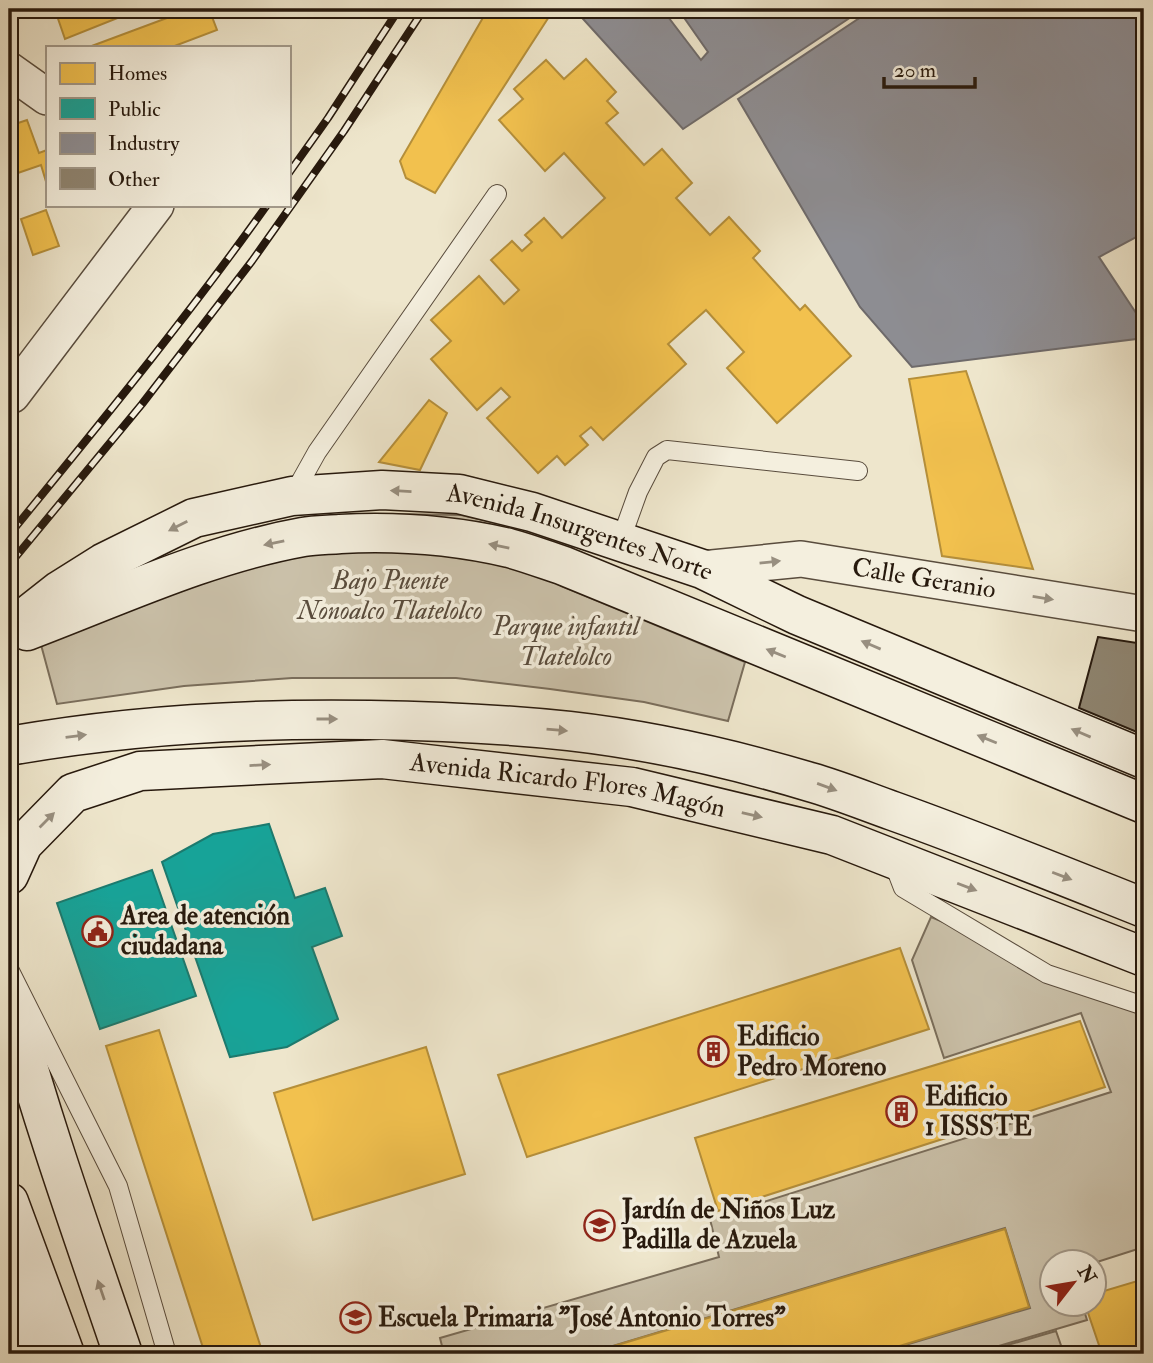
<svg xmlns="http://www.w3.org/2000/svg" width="1153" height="1363" viewBox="0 0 1153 1363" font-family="'IM FELL Double Pica',serif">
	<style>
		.green { fill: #ccc3ac; stroke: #7a6e5c; stroke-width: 2 }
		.homes { fill: #f2c14e; stroke: #b58f3a; stroke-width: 2 }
		.public { fill: #17a398; stroke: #1c7a6e; stroke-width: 2 }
		.industry { fill: #8d8d92; stroke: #6e6a6a; stroke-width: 2 }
		.building { fill: #8e8470; stroke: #27190d; stroke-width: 2 }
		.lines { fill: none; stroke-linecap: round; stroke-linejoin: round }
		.lane-casing { stroke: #594c3d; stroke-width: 20 }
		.street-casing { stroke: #594c3d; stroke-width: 38 }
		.secondary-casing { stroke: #27190d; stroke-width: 41 }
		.lane { stroke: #f4efde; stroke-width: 18 }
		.street { stroke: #f4efde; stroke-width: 35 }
		.secondary { stroke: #f4efde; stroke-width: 38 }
		.rail-casing { stroke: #27190d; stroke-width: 8 }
		.rail { stroke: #f4efde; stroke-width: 5; stroke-dasharray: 16; stroke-linecap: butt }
		.oneway { fill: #988f80 }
		.labels { text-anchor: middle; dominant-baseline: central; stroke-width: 7; stroke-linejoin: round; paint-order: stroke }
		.street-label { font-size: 26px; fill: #27190d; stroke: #f4efde }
		.park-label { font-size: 26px; font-style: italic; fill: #594c3d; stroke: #f4efde }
		.poi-label { font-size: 26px; font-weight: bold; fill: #27190d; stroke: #f4efde; text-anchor: start }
	</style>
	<rect width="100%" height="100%" fill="#eee6cc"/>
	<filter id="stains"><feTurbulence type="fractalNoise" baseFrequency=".00286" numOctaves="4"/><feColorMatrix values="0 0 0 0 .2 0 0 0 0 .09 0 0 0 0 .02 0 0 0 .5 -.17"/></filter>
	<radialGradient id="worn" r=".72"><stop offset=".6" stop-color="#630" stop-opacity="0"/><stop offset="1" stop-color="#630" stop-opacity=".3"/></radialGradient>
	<g class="green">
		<polygon points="387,514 461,515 526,530 573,546 561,586 745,662 728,721 644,702 550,689 456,678 292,678 184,686 57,704 40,641 292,523"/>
		<polygon points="931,917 1144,1005 1144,1247 1094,1263 1052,1262 1052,1304 1082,1304 1087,1320 972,1354 875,1354 1030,1308 1005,1228 603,1349 604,1354 444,1354 440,1338 719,1257 710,1219 1111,1092 1081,1013 944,1058 912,960"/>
		<polygon points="1056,1331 1064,1354 977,1354"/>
	</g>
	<g class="homes">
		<polygon points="59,9 140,9 65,39 55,10"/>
		<polygon points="191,9 209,9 217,30 172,47 89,47"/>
		<polygon points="488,9 554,9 435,193 406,178 400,161"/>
		<polygon points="586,59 616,92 607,101 618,113 606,123 644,165 662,149 692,183 676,198 710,235 729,217 760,251 753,258 800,310 805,305 851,356 777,423 727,368 744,352 706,310 668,344 686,364 603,440 591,427 580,436 588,445 565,465 557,456 538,473 487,418 510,397 501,388 477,410 431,359 451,341 431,320 479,276 504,304 519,290 491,260 512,241 522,251 532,242 525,235 544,218 562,238 605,198 564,153 545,171 499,120 523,99 514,89 546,60 564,79"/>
		<polygon points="27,120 39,153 47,150 47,185 41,165 9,176 9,126"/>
		<polygon points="46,210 59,246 33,255 21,219"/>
		<polygon points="9,235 16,255 9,258"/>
		<polygon points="966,371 1033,569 942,556 909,379"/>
		<polygon points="429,400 447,413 420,470 379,462"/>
		<polygon points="900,948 929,1029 527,1157 498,1075"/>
		<polygon points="1080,1021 1105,1087 718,1211 695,1138"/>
		<polygon points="159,1030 263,1354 205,1354 106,1046"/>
		<polygon points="426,1047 465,1174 313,1220 274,1093"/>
		<polygon points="1005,1229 1029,1307 873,1354 606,1354 604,1349"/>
		<polygon points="1144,1279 1144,1354 1102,1354 1085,1304 1094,1304 1094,1294"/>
	</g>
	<g class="public">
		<polygon points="269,824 295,898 325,888 342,936 312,947 338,1019 287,1047 230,1057 162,862 213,834"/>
		<polygon points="152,870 196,996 100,1029 57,903"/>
	</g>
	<g class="industry">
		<polygon points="574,9 662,9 701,60 708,52 678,9 863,9 683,129"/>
		<polygon points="873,9 1144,9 1144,233 1099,257 1144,325 1144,338 912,367 860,307 738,99"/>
	</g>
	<polygon class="building" points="1098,637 1144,644 1144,735 1079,708"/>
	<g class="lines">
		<defs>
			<g id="lane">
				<polyline points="293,495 317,452 497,194"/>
				<polyline points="620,542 638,492 656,457 667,450 858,471"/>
				<polyline points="893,862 903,888 1047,974 1144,1006"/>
				<polyline points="9,969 118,1186 167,1354"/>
			</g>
			<g id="street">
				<polyline points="9,70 47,97"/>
				<polyline points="12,395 156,205"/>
				<path id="s1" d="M702 569 801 559 1144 614"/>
			</g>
			<g id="secondary">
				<path id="s2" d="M9 630 60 590 103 563 194 518 292 496 382 490 459 494 532 512 702 569 797 615 1144 759"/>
				<path d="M27 631C117 597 208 554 303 537 315 535 328 535 340 534 397 531 453 535 509 548 528 553 546 560 564 566L1144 804"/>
				<path d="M9 746C128 725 250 718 370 720 437 721 503 724 569 731 649 740 733 759 810 782 838 790 865 801 893 811 977 841 1061 875 1144 908"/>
				<path id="s3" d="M9 875 23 844 73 793 140 771 382 759 632 787 832 835 1144 957"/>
				<path d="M9 999C41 1119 83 1236 123 1354"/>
				<polyline points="9,1202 65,1354"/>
				<polyline points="9,1282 35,1354"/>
			</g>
		</defs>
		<use href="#lane" class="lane-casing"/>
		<use href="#street" class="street-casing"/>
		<use href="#secondary" class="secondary-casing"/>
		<use href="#lane" class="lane"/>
		<use href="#street" class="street"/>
		<use href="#secondary" class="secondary"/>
		<defs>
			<g id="rail">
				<polyline points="289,173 328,118 399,9"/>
				<path d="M9 535C97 427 186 319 267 205"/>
				<polyline points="9,565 142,404 252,261 344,131 424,9"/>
			</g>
		</defs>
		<use href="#rail" class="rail-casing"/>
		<use href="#rail" class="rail"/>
	</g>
	<defs><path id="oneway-solid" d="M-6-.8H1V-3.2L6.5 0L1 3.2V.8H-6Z" transform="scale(1.75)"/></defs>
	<g class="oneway">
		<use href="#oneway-solid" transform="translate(401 491) rotate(-177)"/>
		<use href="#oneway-solid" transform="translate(178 526) rotate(153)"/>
		<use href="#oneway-solid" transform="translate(274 543) rotate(168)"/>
		<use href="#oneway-solid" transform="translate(499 546) rotate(-169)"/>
		<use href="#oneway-solid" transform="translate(770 562) rotate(-6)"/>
		<use href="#oneway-solid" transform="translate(1043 598) rotate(9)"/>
		<use href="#oneway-solid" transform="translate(871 645) rotate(-157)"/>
		<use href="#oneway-solid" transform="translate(776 653) rotate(-158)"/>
		<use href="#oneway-solid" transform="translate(327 719)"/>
		<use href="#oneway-solid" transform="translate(557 730) rotate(5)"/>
		<use href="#oneway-solid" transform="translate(1081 733) rotate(-157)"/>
		<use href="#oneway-solid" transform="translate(76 736) rotate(-7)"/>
		<use href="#oneway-solid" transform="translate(987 739) rotate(-158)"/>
		<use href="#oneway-solid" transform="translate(260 765) rotate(-3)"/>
		<use href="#oneway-solid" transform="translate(827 787) rotate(20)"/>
		<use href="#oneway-solid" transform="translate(752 815) rotate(13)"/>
		<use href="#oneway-solid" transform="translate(47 820) rotate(-45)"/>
		<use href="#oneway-solid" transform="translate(1062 876) rotate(21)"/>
		<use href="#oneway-solid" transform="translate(967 887) rotate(21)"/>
		<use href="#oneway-solid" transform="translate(101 1290) rotate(-109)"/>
	</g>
	<defs>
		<symbol id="civic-ring" viewBox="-11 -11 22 22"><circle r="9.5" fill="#f4efde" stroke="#8f2418" stroke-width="1.5"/><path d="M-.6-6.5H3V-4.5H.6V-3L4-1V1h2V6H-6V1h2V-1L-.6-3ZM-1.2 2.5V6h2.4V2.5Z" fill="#8f2418"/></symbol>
		<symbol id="building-ring" viewBox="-11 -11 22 22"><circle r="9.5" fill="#f4efde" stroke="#8f2418" stroke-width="1.5"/><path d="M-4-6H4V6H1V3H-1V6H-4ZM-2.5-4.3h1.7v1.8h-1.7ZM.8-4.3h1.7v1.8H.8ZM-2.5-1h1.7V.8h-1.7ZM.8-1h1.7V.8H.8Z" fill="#8f2418"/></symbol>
		<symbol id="school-ring" viewBox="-11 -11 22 22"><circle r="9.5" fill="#f4efde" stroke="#8f2418" stroke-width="1.5"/><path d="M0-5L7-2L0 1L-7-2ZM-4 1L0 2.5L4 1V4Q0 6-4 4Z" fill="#8f2418"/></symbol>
	</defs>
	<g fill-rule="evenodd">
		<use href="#civic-ring" x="80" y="914" width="35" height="35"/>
		<use href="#building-ring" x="696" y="1034" width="35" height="35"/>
		<use href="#building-ring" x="884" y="1094" width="35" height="35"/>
		<use href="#school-ring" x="582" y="1208" width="35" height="35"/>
		<use href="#school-ring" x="338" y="1300" width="35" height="35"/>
	</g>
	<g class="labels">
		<g class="street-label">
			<text stroke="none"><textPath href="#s2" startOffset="611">Avenida Insurgentes Norte</textPath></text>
			<text stroke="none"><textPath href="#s1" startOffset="224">Calle Geranio</textPath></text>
			<text stroke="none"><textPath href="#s3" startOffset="606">Avenida Ricardo Flores Magón</textPath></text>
		</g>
		<g class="park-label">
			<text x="390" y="581">Bajo Puente<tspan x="390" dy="30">Nonoalco Tlatelolco</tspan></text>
			<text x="566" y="627">Parque infantil<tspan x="566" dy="30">Tlatelolco</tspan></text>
		</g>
		<g class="poi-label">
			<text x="121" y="916">Area de atención<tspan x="121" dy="30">ciudadana</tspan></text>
			<text x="737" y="1037">Edificio<tspan x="737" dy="30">Pedro Moreno</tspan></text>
			<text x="925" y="1097">Edificio<tspan x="925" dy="30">1 ISSSTE</tspan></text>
			<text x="622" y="1210">Jardín de Niños Luz<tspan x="622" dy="30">Padilla de Azuela</tspan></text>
			<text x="378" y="1318">Escuela Primaria "José Antonio Torres"</text>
		</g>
	</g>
	<rect width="1153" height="1363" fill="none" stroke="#eee6cc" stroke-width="35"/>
	<rect x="10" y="10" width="1132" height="1342" fill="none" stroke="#27190d" stroke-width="3.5"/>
	<rect x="18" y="18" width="1118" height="1328" fill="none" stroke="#27190d" stroke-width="2"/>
	<rect x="46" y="46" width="245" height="161" fill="#f4efde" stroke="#a2998a" stroke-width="2"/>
	<rect x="60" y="63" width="35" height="21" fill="#f2c14e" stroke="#a2998a" stroke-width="2"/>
	<text x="108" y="80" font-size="21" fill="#27190d">Homes</text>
	<rect x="60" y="98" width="35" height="21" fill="#17a398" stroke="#a2998a" stroke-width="2"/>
	<text x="108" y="116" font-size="21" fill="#27190d">Public</text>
	<rect x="60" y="133" width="35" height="21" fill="#8d8d92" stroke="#a2998a" stroke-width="2"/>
	<text x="108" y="150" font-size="21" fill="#27190d">Industry</text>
	<rect x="60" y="168" width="35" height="21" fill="#8e8470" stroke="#a2998a" stroke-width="2"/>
	<text x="108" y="186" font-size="21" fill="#27190d">Other</text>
	<g transform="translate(1073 1283) rotate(59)"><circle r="33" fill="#f4efde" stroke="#a2998a" stroke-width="2"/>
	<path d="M0-5L12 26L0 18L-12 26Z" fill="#8f2418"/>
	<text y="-10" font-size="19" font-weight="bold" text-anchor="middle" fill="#27190d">N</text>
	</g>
	<path d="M884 77v10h91v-10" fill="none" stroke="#27190d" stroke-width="3.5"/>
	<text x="894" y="77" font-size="21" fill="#27190d" stroke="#f4efde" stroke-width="5" paint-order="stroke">20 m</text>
	<rect width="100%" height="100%" filter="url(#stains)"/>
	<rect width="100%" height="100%" fill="url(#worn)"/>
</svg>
